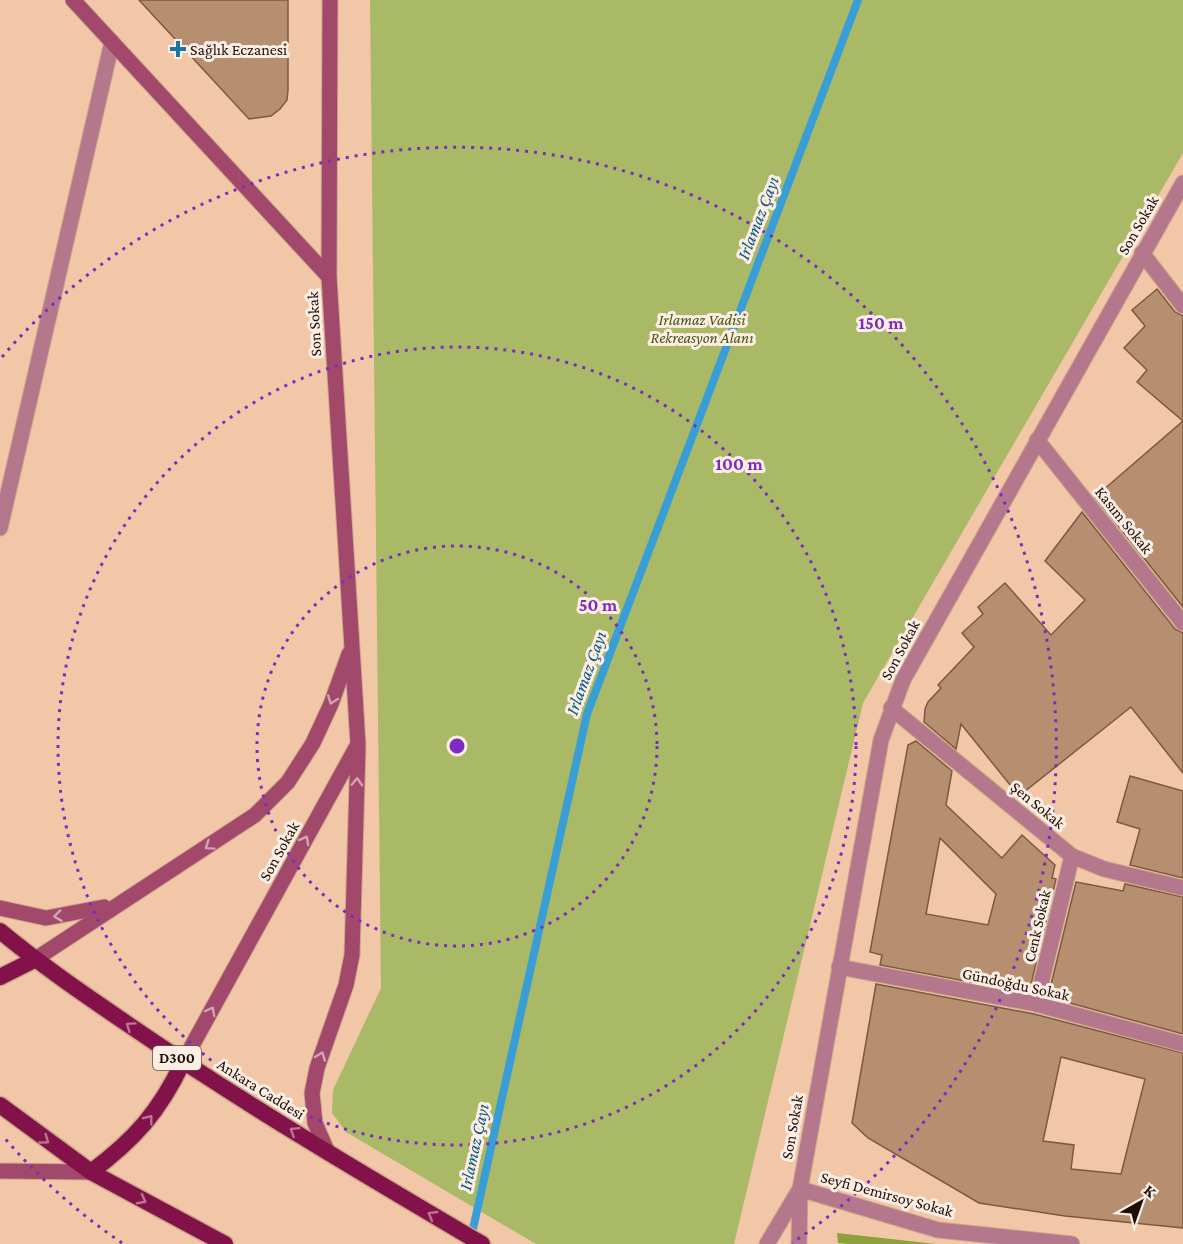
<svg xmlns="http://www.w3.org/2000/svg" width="1183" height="1244" viewBox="0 0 1183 1244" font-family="'Crimson Pro',serif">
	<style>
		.green { fill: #aab966 }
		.forest { fill: #8f9f3e }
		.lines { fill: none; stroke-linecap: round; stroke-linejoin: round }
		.stream { stroke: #3a9ed6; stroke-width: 8 }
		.building { fill: #b68e70; stroke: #7e593d; stroke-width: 1.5; fill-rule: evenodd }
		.minor-casing { stroke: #cba68b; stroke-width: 17 }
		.tertiary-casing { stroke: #cba68b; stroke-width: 17 }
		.secondary-casing { stroke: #cba68b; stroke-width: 17 }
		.trunk-casing { stroke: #cba68b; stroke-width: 19 }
		.minor { stroke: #b5778c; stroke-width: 15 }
		.tertiary { stroke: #b5778c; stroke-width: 15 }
		.secondary { stroke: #a1486b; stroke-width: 15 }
		.trunk { stroke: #84124a; stroke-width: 16 }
		.oneway { stroke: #d3a3ae }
		.oneway2 { stroke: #ba7590 }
		.ring { fill: none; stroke: #7b2cbf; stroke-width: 3; stroke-dasharray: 3 6 }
		.poi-dot { fill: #1c76a5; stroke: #fceee5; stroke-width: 2 }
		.labels { text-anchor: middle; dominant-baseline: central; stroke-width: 6; stroke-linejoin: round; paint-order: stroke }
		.shield { fill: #fceee5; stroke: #605248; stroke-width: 1.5 }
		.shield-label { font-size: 15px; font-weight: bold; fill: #1d0f05 }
		.poi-label { font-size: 16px; fill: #1d0f05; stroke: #fceee5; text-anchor: start }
		.street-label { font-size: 16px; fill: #1d0f05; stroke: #fceee5 }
		.park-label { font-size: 16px; font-style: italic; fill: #4a540c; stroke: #fceee5 }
		.water-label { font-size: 18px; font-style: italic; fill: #09577d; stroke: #fceee5 }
		.centre { fill: #7b2cbf; stroke: #fceee5; stroke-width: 3 }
		.ring-label { font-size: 18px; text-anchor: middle; font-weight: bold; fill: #7b2cbf; stroke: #fceee5; stroke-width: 6; stroke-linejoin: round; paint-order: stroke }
	</style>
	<rect width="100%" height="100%" fill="#f1c7a8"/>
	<polygon class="green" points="370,0 1183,0 1183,153 863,703 734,1244 536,1244 346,1132 332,1113 333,1090 381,988"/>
	<polygon class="forest" points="837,1233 936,1244 849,1244 838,1243"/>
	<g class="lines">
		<polyline class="stream" points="471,1238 587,714 858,0"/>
	</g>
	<g class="building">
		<polygon points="139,0 288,0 288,90 287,100 280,109 271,116 249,119"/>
		<polygon points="1157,289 1175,312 1183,316 1183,421 1137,382 1147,370 1124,348 1145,326 1132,310"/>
		<polygon points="1183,421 1183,607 1095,497"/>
		<polygon points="1082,512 1175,629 1183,633 1183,773 1131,707 1019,796 961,724 956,749 924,722 925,709 928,702 941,688 938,685 974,647 962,633 983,614 978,607 1005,583 1051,635 1085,600 1045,561"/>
		<path d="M916 741 952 771 946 805 1002 858 1022 835 1055 865 1052 878 1056 879 1029 993 880 965 882 955 870 952 908 745ZM940 838 996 894 988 925 926 914Z"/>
		<polygon points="1130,776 1183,791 1183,878 1130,865 1140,829 1117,822"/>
		<polygon points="1076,882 1123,891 1125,884 1183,897 1183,1034 1048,997"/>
		<path d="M876 984 1034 1014 1183 1053V1228L1065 1216 979 1203 868 1138 852 1123ZM1061 1057 1145 1079 1121 1174 1071 1169 1074 1145 1043 1141Z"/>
	</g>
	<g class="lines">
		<defs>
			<g id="minor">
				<polyline points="1142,253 1183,306"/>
				<polyline points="1037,440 1183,623"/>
				<polyline points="0,528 112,42"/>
				<polyline points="891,708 1072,856 1104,869 1183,888"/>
				<polyline points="839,967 1036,1004 1183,1044"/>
				<polyline points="1036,1004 1072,856"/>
			</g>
			<g id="tertiary">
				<polyline points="800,1189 938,1230 1072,1244"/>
				<polyline points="767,1244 798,1192"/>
				<polyline points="799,1244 800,1189 881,740 903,680 1183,183"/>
			</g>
			<g id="secondary">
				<polyline points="73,0 329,277"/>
				<polyline points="0,908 46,918 104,907"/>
				<polyline points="34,960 255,815 288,782 313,743 331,704 349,654"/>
				<polyline points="183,1062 358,744 329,277 330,0"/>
				<polyline points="328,1153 315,1123 312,1093 317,1068 346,985 352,955 358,748"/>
				<polyline points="0,1171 91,1172"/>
			</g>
			<g id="trunk">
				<path d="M0 931C41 965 85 995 129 1025 243 1103 363 1174 482 1244"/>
				<polyline points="0,977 34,960"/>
				<polyline points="0,1105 91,1172 225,1244"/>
				<path d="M91 1172C135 1139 159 1112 183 1062"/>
			</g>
		</defs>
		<use href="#minor" class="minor-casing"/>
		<use href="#tertiary" class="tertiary-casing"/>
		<use href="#secondary" class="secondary-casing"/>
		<use href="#trunk" class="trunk-casing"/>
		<use href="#minor" class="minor"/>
		<use href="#tertiary" class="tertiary"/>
		<use href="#secondary" class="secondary"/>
		<use href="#trunk" class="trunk"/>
	</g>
	<defs><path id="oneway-chevron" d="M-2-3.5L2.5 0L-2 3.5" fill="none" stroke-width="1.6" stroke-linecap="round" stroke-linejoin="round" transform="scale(1.5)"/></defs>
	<g class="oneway">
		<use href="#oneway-chevron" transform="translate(332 700) rotate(111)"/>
		<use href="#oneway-chevron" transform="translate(357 782) rotate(-88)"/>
		<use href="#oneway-chevron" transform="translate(305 840) rotate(-61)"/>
		<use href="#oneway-chevron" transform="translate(209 846) rotate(145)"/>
		<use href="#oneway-chevron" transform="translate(58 916) rotate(173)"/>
		<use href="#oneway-chevron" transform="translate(211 1011) rotate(-61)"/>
		<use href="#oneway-chevron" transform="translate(321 1056) rotate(-70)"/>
	</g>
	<g class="oneway2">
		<use href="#oneway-chevron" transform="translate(130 1026) rotate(-145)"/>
		<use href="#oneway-chevron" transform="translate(149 1119) rotate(-52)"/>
		<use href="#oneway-chevron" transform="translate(294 1131) rotate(-148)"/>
		<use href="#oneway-chevron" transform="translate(45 1140) rotate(36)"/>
		<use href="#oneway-chevron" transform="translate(142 1200) rotate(28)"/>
		<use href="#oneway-chevron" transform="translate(432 1215) rotate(-150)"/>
	</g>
	<g class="ring">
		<circle cx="457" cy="746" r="200"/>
		<circle cx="457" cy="746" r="399"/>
		<path d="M122 1243A599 599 0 0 1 2 1135M2 357A599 599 0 1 1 792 1243"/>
	</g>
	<path class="poi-dot" d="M175 40h6v6h6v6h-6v6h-6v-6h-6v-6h6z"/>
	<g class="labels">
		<rect class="shield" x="153" y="1046" width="48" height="24" rx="4.5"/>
		<g class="shield-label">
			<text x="177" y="1058">D300</text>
		</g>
		<g class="poi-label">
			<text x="190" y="49">Sağlık Eczanesi</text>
		</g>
		<g class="street-label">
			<text transform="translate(1138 225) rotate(-60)">Son Sokak</text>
			<text transform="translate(314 324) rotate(-93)">Son Sokak</text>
			<text transform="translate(1124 520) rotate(51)">Kasım Sokak</text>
			<text transform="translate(900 650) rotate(-62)">Son Sokak</text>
			<text transform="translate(1038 805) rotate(39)">Şen Sokak</text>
			<text transform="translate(279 851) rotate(-61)">Son Sokak</text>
			<text transform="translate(1037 926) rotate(-77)">Cenk Sokak</text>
			<text transform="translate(1016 984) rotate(12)">Gündoğdu Sokak</text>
			<text transform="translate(261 1089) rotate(32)">Ankara Caddesi</text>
			<text transform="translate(792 1127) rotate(-80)">Son Sokak</text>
			<text transform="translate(887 1194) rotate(15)">Seyfi Demirsoy Sokak</text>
		</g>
		<g class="park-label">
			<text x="702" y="319">Irlamaz Vadisi<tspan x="702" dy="18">Rekreasyon Alanı</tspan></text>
		</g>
		<g class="water-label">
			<text transform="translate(758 218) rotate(-69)">Irlamaz Çayı</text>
			<text transform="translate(586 673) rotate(-70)">Irlamaz Çayı</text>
			<text transform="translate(474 1147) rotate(-78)">Irlamaz Çayı</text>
		</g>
	</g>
	<circle cx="457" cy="746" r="9" class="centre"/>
	<g class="ring-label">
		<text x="881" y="329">150 m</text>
		<text x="739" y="470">100 m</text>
		<text x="598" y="611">50 m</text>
	</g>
	<g transform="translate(1141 1202) rotate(40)" stroke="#fceee5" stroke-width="4.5" paint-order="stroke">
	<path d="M0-4.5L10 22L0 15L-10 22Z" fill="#1d0f05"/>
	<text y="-9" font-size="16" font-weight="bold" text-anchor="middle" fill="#1d0f05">K</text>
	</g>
</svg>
